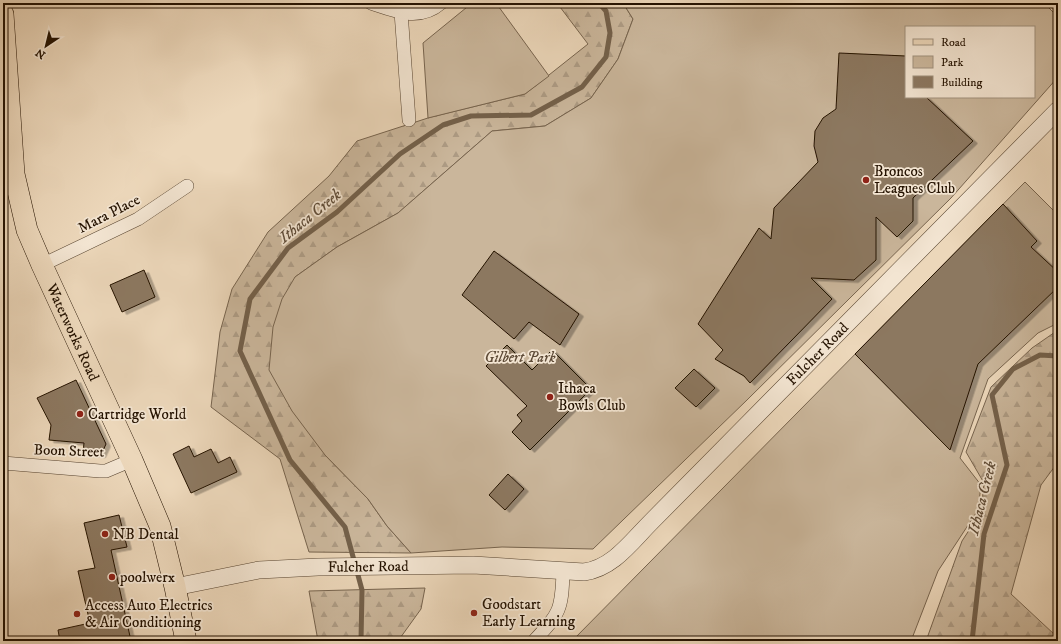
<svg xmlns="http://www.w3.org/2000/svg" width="1061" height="644" viewBox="0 0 1061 644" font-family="'IM FELL DW Pica',serif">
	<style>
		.forest { fill: url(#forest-firs); stroke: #77644e }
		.park { fill: #cab69b; stroke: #77644e; fill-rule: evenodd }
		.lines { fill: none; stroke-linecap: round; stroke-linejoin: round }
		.stream { stroke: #73604a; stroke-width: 5 }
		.building { fill: #8c7861; stroke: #241201; filter: url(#shadow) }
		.minor-casing { stroke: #56432f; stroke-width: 14 }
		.tertiary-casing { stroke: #56432f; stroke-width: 18 }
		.primary-casing { stroke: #241201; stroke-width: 22 }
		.minor { stroke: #f3e5d2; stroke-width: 13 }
		.tertiary { stroke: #f3e5d2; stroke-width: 17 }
		.primary { stroke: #ecd7ba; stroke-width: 21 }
		.poi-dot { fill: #8f2418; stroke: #f3e5d2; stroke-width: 1.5 }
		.labels { text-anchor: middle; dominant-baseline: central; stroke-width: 3.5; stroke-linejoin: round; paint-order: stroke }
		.poi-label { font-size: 15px; fill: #241201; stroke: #f3e5d2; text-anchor: start }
		.street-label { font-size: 15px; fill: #241201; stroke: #f3e5d2 }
		.park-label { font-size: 15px; font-style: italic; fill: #5e4b37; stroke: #f3e5d2 }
		.water-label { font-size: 16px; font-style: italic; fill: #5f4c38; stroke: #f3e5d2 }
	</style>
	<defs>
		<pattern id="forest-firs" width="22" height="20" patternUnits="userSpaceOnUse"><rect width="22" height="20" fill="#cab69b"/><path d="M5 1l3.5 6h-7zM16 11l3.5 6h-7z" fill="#ad9b84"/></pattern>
		<filter id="shadow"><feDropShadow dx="4.5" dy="2.5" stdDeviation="0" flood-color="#0004"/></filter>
	</defs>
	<rect width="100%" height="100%" fill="#ecd7ba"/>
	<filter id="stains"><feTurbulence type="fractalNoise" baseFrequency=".005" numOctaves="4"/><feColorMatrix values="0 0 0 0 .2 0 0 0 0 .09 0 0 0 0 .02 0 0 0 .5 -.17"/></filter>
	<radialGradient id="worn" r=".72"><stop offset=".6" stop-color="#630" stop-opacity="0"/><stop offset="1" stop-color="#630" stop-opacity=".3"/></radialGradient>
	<g class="forest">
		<polygon points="557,3 623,3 633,19 618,59 591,98 545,126 492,131 398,213 337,247 295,277 325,455 368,499 387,526 411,553 309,552 280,459 211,407 220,332 232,289 268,232 329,176 357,141 431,117 525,94 588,44"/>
		<polygon points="1058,330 1058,462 1041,485 1011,594 1055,635 1055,641 926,641 962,541 981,512 984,483 966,452 991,387 1032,348"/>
		<polygon points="425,588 421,609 398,641 318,641 309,591"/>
	</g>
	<g class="park">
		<polygon points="472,3 496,3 549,76 525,94 428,118 423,43"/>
		<path d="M623 3H1044L1058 17V77L951 198 747 400 593 549 502 547 411 553 387 526 368 499 325 455 292 411 269 370 273 327 282 299 295 277 337 247 398 213 492 131 545 126 591 98 618 59 633 19ZM906 27H1034V97H906Z"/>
		<polygon points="1025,182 1058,215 1058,323 1038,333 988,379 960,458 981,485 978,510 938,571 911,641 572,641"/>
	</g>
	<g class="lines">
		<g class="stream">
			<polyline points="361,641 362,590 345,527 290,460 240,351 250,299 288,248 337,212 400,154 443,125 471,116 531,115 582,87 606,57 610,33 606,11 599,3"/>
			<polyline points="972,641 984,534 1007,465 992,395 1013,369 1040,355 1058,356"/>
		</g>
	</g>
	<g class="building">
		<polygon points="839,53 906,56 906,97 926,97 973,141 913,198 913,221 897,237 876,217 876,260 854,280 811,278 832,299 750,383 744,376 715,359 723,350 698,324 759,228 771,239 774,208 818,162 814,146 815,131 823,118 836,109"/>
		<polygon points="1003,204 1037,241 1031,247 1058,272 1058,287 978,364 950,450 855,354"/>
		<polygon points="494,251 579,314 560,345 529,322 514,339 462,295"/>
		<polygon points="144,270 155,297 122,312 110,285"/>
		<polygon points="507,345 532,370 552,350 591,389 530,450 512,432 522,421 517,415 527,406 486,366"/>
		<polygon points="694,369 715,388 696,407 675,388"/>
		<polygon points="76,380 106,444 101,455 83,453 84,443 49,440 51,425 37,398"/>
		<polygon points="189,446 194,457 211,449 218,463 230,457 237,472 191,493 173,454"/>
		<polygon points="508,474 524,489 505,510 489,495"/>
		<polygon points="119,515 127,547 111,550 131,641 60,641 58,630 90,623 78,571 95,568 84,523"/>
	</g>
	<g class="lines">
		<defs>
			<g id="minor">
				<path d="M371 3C395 11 419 22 441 3"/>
				<polyline points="401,12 409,120"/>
				<polyline points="42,265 138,219 187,186"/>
				<polyline points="3,463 100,471 106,471 132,460"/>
				<path d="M534 641C560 613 562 610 563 571"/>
			</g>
			<g id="tertiary">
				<path id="s1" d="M175 587 259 570 318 567 473 565 584 572C613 568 631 542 651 522L1058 110"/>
			</g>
			<g id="primary">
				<path id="s2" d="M3 14 14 174 27 230 42 265 132 460 160 526 175 587 186 641"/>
			</g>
		</defs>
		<use href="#minor" class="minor-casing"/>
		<use href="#tertiary" class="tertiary-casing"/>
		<use href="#primary" class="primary-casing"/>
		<use href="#minor" class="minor"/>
		<use href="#tertiary" class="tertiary"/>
		<use href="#primary" class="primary"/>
	</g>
	<g class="poi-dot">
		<circle cx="866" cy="180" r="4"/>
		<circle cx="550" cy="397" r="4"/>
		<circle cx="80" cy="414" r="4"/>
		<circle cx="105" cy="534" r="4"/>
		<circle cx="112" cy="577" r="4"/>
		<circle cx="474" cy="613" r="4"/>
		<circle cx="77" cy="614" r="4"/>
	</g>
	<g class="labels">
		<g class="poi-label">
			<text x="874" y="171">Broncos<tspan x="874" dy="17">Leagues Club</tspan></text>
			<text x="558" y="388">Ithaca<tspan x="558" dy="17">Bowls Club</tspan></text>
			<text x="88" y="414">Cartridge World</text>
			<text x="113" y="534">NB Dental</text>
			<text x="120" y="577">poolwerx</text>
			<text x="482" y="604">Goodstart<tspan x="482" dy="17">Early Learning</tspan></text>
			<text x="85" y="605">Access Auto Electrics<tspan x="85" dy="17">&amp; Air Conditioning</tspan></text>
		</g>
		<g class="street-label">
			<text transform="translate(109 214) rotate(-27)">Mara Place</text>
			<text stroke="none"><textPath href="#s2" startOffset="330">Waterworks Road</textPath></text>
			<text stroke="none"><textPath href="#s1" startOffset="733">Fulcher Road</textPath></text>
			<text transform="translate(69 451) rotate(2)">Boon Street</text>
			<text stroke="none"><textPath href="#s1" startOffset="195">Fulcher Road</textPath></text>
		</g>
		<g class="park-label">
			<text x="520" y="357">Gilbert Park</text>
		</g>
		<g class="water-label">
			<text transform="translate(310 216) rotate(-39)">Ithaca Creek</text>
			<text transform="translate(982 498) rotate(-76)">Ithaca Creek</text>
		</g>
	</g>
	<rect width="1061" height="644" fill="none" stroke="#ecd7ba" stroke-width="16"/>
	<rect x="4" y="4" width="1053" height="636" fill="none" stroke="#241201" stroke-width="2"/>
	<rect x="8" y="8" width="1045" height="628" fill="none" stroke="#241201"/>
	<rect x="905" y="26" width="130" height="72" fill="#f3e5d2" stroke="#a0917e"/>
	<rect x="913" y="39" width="20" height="6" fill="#ecd7ba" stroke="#a0917e"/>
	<text x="941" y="46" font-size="12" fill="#241201">Road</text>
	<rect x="913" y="56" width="20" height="12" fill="#cab69b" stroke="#a0917e"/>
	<text x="941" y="66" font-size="12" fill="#241201">Park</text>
	<rect x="913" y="76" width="20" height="12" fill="#8c7861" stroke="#a0917e"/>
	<text x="941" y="86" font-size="12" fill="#241201">Building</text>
	<g transform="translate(46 46) rotate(215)" stroke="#f3e5d2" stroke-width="3" paint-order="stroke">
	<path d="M0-3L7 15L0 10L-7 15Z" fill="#241201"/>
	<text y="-6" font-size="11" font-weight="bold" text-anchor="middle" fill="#241201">N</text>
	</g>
	<rect width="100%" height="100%" filter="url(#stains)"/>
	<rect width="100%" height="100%" fill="url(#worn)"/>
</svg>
